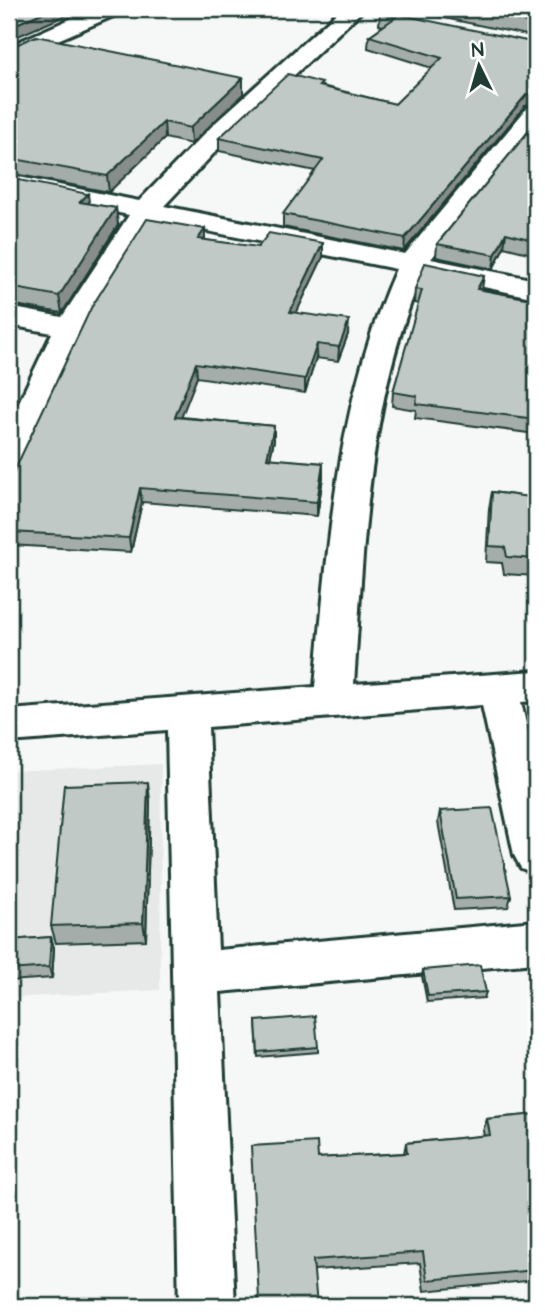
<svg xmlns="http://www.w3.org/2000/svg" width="545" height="1315" viewBox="0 0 545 1315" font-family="'Architects Daughter',sans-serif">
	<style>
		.built { fill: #e6e9e8 }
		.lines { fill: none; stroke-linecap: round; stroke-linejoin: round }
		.minor-casing { stroke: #1f3d34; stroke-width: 6 }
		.minor { fill: #fff; fill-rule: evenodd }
		.wall { fill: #a5adaa; stroke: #1f3d34; stroke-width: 2 }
		.shaded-wall { fill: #868d8b; stroke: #1f3d34; stroke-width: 2 }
		.building { fill: #c0c9c6; stroke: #1f3d34; stroke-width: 2 }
	</style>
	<rect width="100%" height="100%" fill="#f6f7f7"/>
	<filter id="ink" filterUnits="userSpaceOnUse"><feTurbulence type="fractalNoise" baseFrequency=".0143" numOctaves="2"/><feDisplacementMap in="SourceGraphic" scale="14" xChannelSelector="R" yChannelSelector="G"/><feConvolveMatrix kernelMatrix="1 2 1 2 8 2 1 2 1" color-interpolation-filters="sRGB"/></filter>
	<g filter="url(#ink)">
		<polygon class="built" points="161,764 160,990 9,998 9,771"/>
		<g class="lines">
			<defs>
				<g id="minor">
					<polygon points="93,9 121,9 118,14 9,61 9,46"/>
					<path d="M341 9H364L233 133 164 206 405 254 527 108 536 106V128L431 259 536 280V298L422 274C367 405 364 545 354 684L536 671V701L521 702 536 766V874L521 868 514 855 482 705 208 727 218 950 536 921V963L220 992 235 1306H179L167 730 9 742V710L315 687C328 544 337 402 396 269L153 220 85 328 26 456 21 464 9 467V423L52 333 9 325V307L62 317 129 215 9 191V175L139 201 215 123Z"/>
				</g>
			</defs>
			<use href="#minor" class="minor-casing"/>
			<use href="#minor" class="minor"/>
		</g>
		<g class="wall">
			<polygon points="401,9 536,9 536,37"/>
			<polygon points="380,13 536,43 536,104 525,106 404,251 283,227 283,214 315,171 219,151 219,138 322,86 395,104 432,68 368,48 369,36 383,26 379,25"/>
			<polygon points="9,48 243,94 191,144 165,138 109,192 9,173"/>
			<polygon points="536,122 536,255 504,247 493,269 436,257 437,244"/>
			<polygon points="9,178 90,204 116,208 118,225 62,313 9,304"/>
			<polygon points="205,229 205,240 323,257 296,313 348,334 338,361 316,358 305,393 197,377 181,417 274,426 274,440 270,459 323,463 323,477 317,516 142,502 131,552 9,545 9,482"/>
			<polygon points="415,289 482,290 536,300 536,434 415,418 416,410 392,406 393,392 419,304 414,303"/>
			<polygon points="492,492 536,498 536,576 504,574 502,563 486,562 489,508"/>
			<polygon points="150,801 146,940 56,943 51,926"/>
			<polygon points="440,811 511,896 508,907 454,910 438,822"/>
			<polygon points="51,937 54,948 52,978 9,981 9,940"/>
			<polygon points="423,970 486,992 484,998 427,1002 422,976"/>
			<polygon points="256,1021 318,1047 318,1052 258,1057"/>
			<polygon points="536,1114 536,1280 424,1291 420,1263 314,1270 259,1300 318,1158 404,1153 406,1143 484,1136 483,1131 487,1119"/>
		</g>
		<g class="shaded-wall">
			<polygon points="51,9 81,9 9,40 9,27"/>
			<polygon points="243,78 243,94 191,144 190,128"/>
			<polygon points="536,92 536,104 525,106 404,251 405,238 527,94"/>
			<polygon points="164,122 165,138 109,192 107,176"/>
			<polygon points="88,194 90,210 80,202"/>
			<polygon points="116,208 118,225 62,313 59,296"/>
			<polygon points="205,229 205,242 198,239"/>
			<polygon points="506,233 504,247 493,269 495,255"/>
			<polygon points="323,243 323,257 290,326 290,312"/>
			<polygon points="484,276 482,289 477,289"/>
			<polygon points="349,320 348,334 338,361 339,347"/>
			<polygon points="317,344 316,358 305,393 305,379"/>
			<polygon points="196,363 197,377 176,431 175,417"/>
			<polygon points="274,426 274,440 267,472 267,458"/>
			<polygon points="323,463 323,477 317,516 317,502"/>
			<polygon points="140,488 142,502 131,552 129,538"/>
			<polygon points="148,782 150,801 146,940 143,923"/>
			<polygon points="51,937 54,948 52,978 49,967"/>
		</g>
		<g class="building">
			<polygon points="9,9 51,9 9,27"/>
			<polygon points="461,9 536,9 536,24"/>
			<polygon points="382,11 536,43 536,92 527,94 405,238 283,214 323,160 219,138 288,74 322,83 319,86 395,104 442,58 369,36 396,17 380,13"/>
			<polygon points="36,36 243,78 190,128 164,122 107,176 9,158 9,48"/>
			<polygon points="536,122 536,241 506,233 495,255 437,244"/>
			<polygon points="9,178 88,194 80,202 116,208 59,296 9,287"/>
			<polygon points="147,219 205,229 198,239 258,247 269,233 323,243 290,312 349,320 339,347 317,344 305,379 196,363 175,417 274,426 267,458 323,463 317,502 140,488 129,538 9,532 9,482 91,308"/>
			<polygon points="425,263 484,276 477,289 536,300 536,419 416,404 417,396 393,392 422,290 415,289"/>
			<polygon points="492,492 536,498 536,559 507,557 505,547 489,546"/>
			<polygon points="148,782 143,923 51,926 64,785"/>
			<polygon points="492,808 511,896 456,899 440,811"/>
			<polygon points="51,937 49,967 9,970 9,940"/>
			<polygon points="480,965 486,992 428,996 423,970"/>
			<polygon points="315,1016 318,1047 258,1052 256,1021"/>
			<polygon points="536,1114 536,1270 427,1280 423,1252 313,1260 317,1306 256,1306 256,1300 259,1300 251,1146 317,1142 318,1158 407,1153 406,1143 490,1135 487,1119"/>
		</g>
	</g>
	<rect width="545" height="1315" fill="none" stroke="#fff" stroke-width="35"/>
	<rect x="18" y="18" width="510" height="1280" fill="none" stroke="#1f3d34" stroke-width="2.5" filter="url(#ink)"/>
	<g transform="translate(479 66) rotate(355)" stroke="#ffffff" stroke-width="5" paint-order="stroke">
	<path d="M0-5L12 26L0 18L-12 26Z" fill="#1f3d34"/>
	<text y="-10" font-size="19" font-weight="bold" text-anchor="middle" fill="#1f3d34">N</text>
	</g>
</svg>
